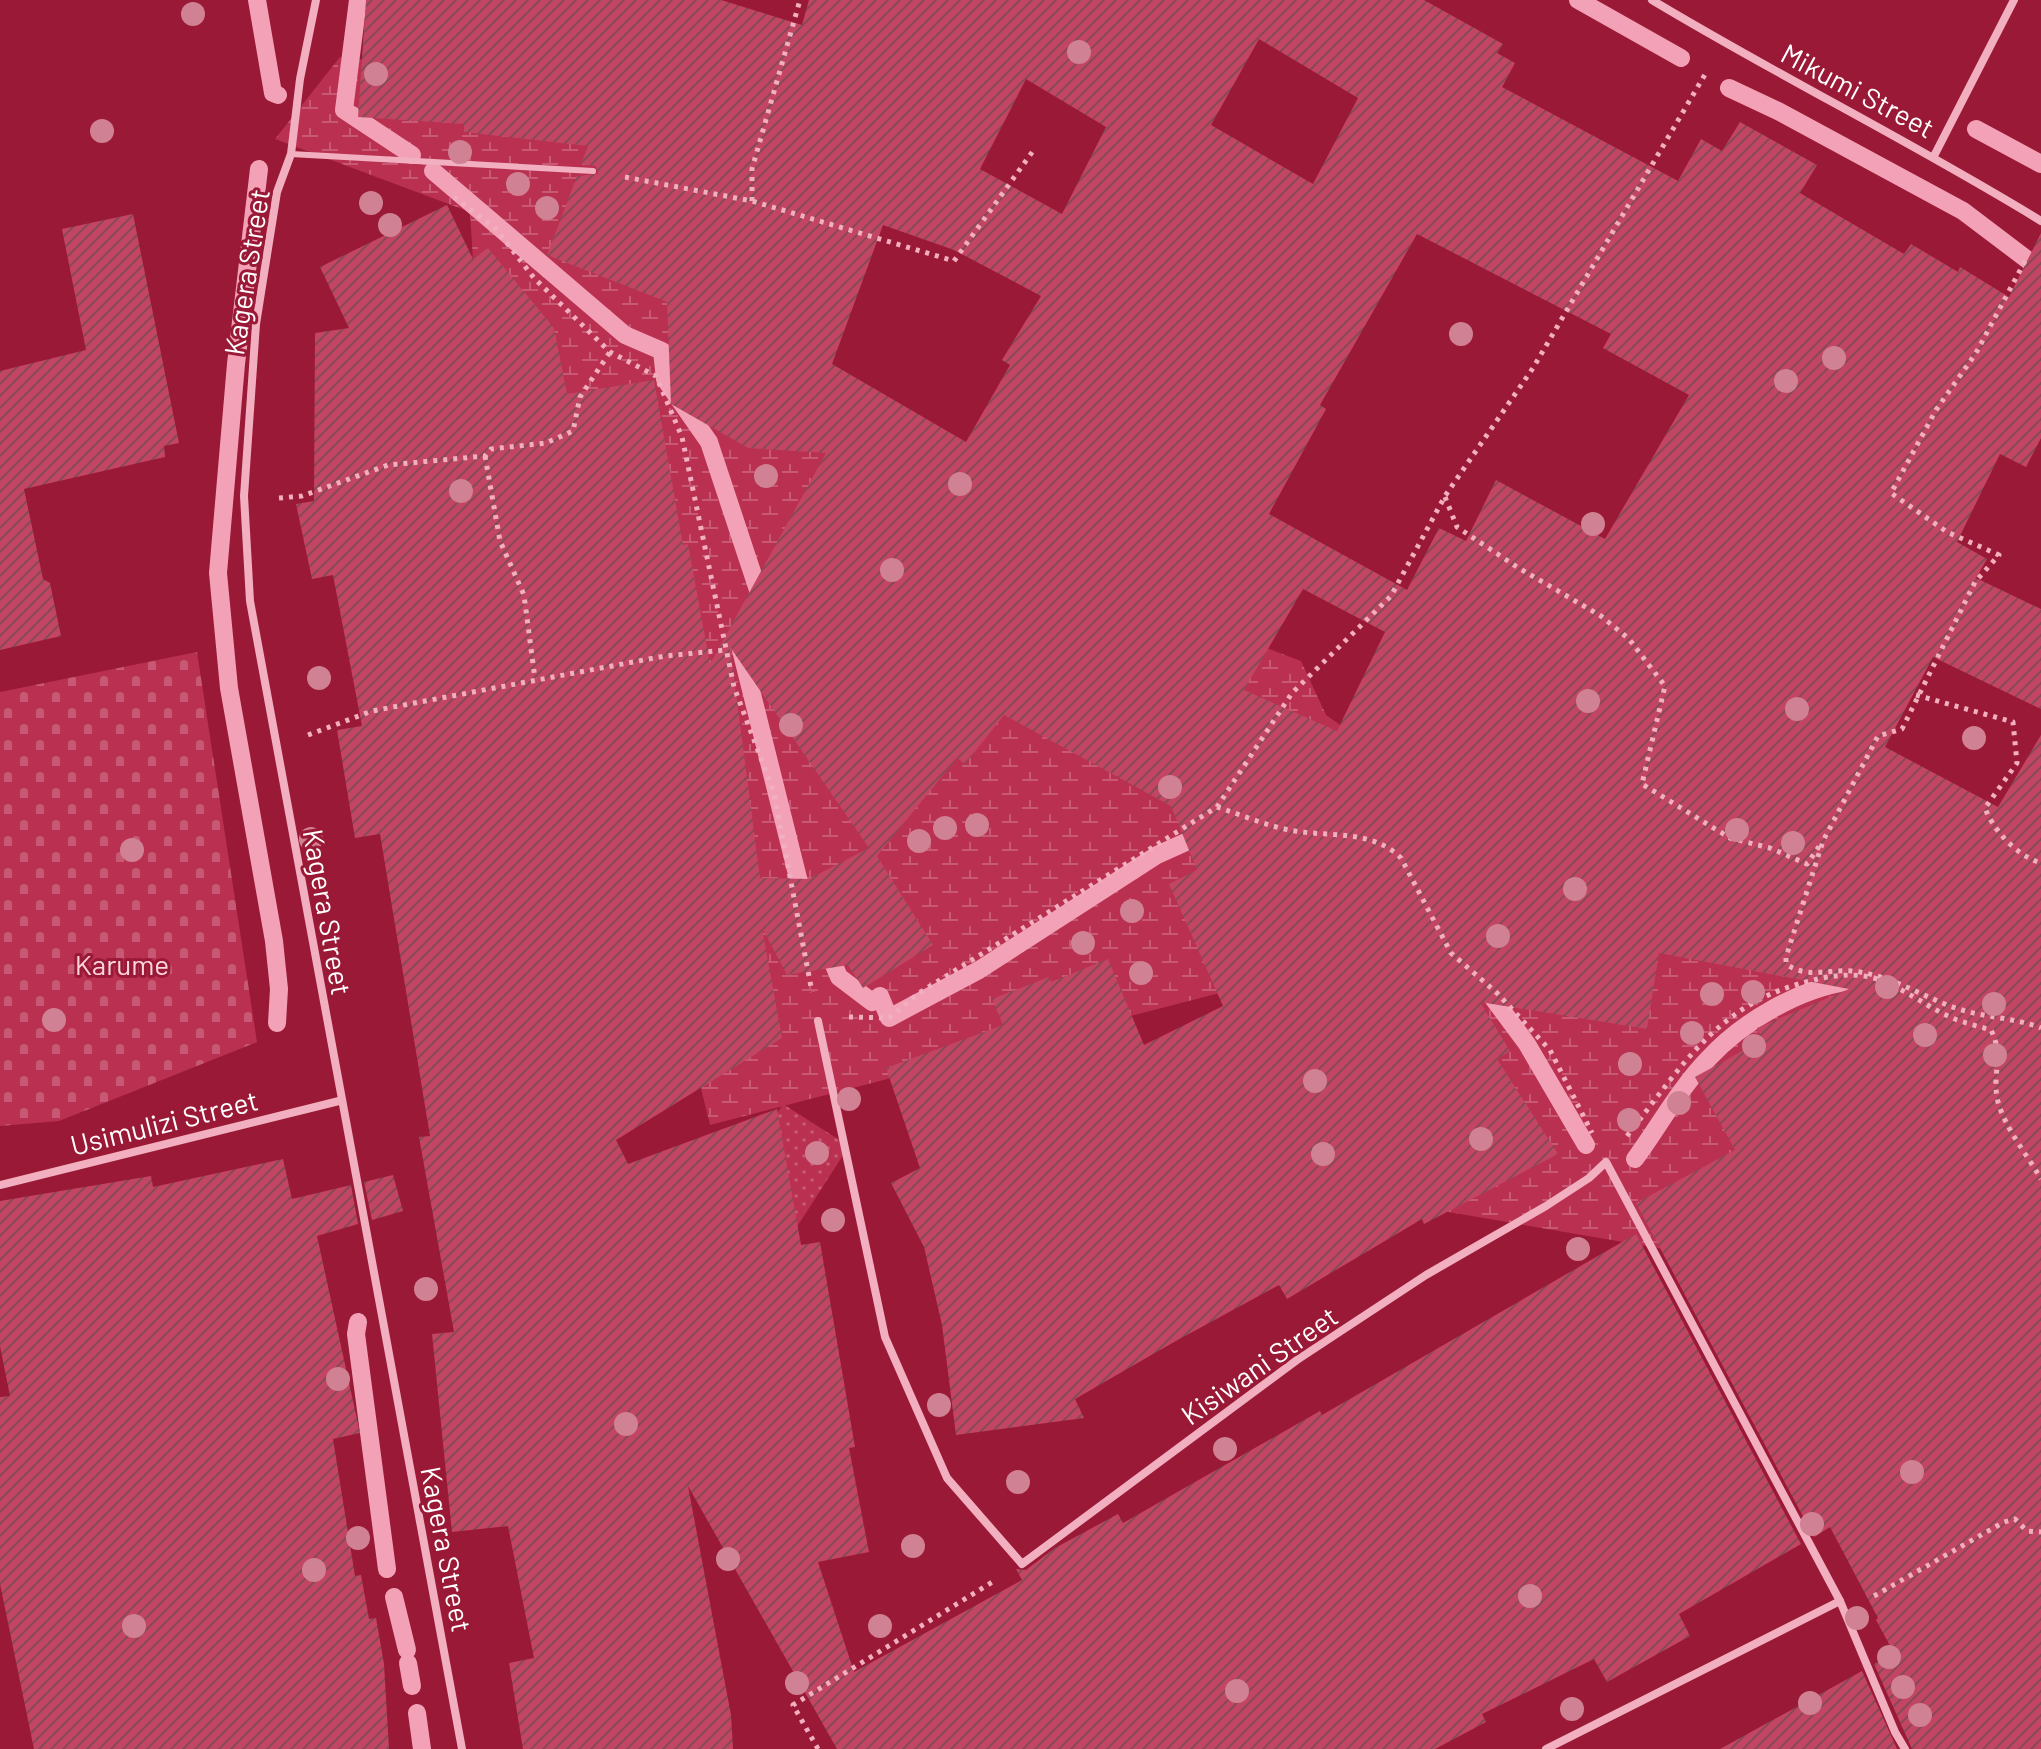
<svg xmlns="http://www.w3.org/2000/svg" width="2041" height="1749" viewBox="0 0 2041 1749" font-family="Barlow,sans-serif">
	<style>
		.green { fill: url(#green-dots) }
		.wetland { fill: url(#wetland-marsh) }
		.cemetery { fill: url(#cemetery-stones) }
		.lines { fill: none; stroke-linecap: round; stroke-linejoin: round }
		.stream { stroke: #f3a1b6; stroke-width: 18 }
		.building { fill: url(#building-hatch); fill-rule: evenodd }
		.path { stroke: #f1afbf; stroke-width: 5; stroke-dasharray: 4 6; stroke-linecap: butt }
		.service { stroke: #f1afbf; stroke-width: 6 }
		.minor { stroke: #f1afbf; stroke-width: 8 }
		.tree { fill: #d08193 }
		.labels { text-anchor: middle; dominant-baseline: central; stroke-width: 6; stroke-linejoin: round; paint-order: stroke }
		.street-label { font-size: 28px; fill: #fff; stroke: #9a1936 }
		.park-label { font-size: 28px; fill: #fcd6df; stroke: #9a1936 }
	</style>
	<defs>
		<pattern id="green-dots" width="8" height="8" patternUnits="userSpaceOnUse" patternTransform="scale(2)"><rect width="8" height="8" fill="#b93051"/><path d="M2 2h.1M6 6h.1" fill="none" stroke="#c75974" stroke-width="1.8" stroke-linecap="round"/></pattern>
		<pattern id="wetland-marsh" width="20" height="14" patternUnits="userSpaceOnUse" patternTransform="scale(2)"><rect width="20" height="14" fill="#b93051"/><path d="M1 5h8M5 5V1M11 12h8M15 12V8" fill="none" stroke="#c75974"/></pattern>
		<pattern id="cemetery-stones" width="16" height="16" patternUnits="userSpaceOnUse" patternTransform="scale(2)"><rect width="16" height="16" fill="#b93051"/><path d="M2 7V4a2 2 0 0 1 4 0v3zM10 15v-3a2 2 0 0 1 4 0v3z" fill="#c75974"/></pattern>
		<pattern id="building-hatch" width="6" height="6" patternUnits="userSpaceOnUse" patternTransform="scale(2)"><rect width="6" height="6" fill="#c24663"/><path d="M-1 1l2-2M0 6l6-6M5 7l2-2" fill="none" stroke="#874958"/></pattern>
	</defs>
	<rect width="100%" height="100%" fill="#9a1936"/>
	<polygon class="green" points="783,1104 849,1146 757,1289 691,1248"/>
	<polygon class="wetland" points="340,57 543,81 975,622 1240,638 1301,661 1326,715 1373,748 2041,913 1704,1256 1373,1199 1289,975 710,1125 644,858 477,324 470,212 275,139"/>
	<polygon class="cemetery" points="197,652 257,1042 59,1121 0,1126 0,692"/>
	<g class="lines">
		<g class="stream">
			<polyline points="257,0 273,93 278,95"/>
			<polyline points="358,0 344,110 412,155"/>
			<polyline points="1578,0 1681,58"/>
			<polyline points="1729,88 1778,111 1963,211 2041,270"/>
			<polyline points="1976,129 2041,164"/>
			<polyline points="259,169 236,364 218,573 229,688 274,941 279,989 277,1023"/>
			<polyline points="433,171 625,335 662,351 665,379 709,442 762,602"/>
			<polyline points="740,646 799,882 808,902"/>
			<polyline points="825,944 839,977 872,1002 880,996 889,1018 979,970 1157,855 1206,833"/>
			<polyline points="1484,986 1527,1044 1586,1145"/>
			<path d="M1635 1159C1659 1126 1680 1088 1708 1059 1743 1021 1800 988 1851 981"/>
			<polyline points="358,1322 356,1334 387,1569"/>
			<polyline points="394,1597 407,1650"/>
			<polyline points="408,1663 412,1686"/>
			<polyline points="417,1713 422,1749"/>
		</g>
	</g>
	<g class="building">
		<path d="M366 0H721L802 25 809 0H1424L1503 44 1497 53 1515 63 1502 87 1678 181 1701 139 1722 151 1740 122 1817 165 1800 193 1904 254 1911 244 1958 272 1960 267 2009 297 2041 233V438L2026 467 2000 454 1957 542 1987 559 1976 578 2041 609V709L1933 657 1885 747 1998 807 2041 735V1749H1912L1874 1664 1894 1653 1876 1620 1878 1618 1830 1527 1814 1537 1636 1203 1735 1150 1695 1077 1762 1040 1757 1028 1849 989 1659 953 1647 1029 1480 1002 1510 1051 1497 1059 1558 1154 1424 1224 1422 1219 1287 1299 1279 1285 1174 1342 1075 1399 1084 1418 956 1435 942 1325 924 1247 891 1183 920 1168 886 1068 1003 1025 992 999 1049 977 1051 982 1108 959 1144 1045 1223 1006 1169 884 1197 870 1171 806 1004 715 965 764 957 758 877 856 933 945 863 988 848 965 787 975 762 928 782 1038 616 1140 628 1164 777 1109 801 1245 820 1242 855 1447 849 1448 869 1552 818 1562 854 1672 1022 1580 1016 1569 1026 1570 1055 1548 1118 1514 1123 1523 1320 1411 1322 1415 1636 1234 1801 1544 1679 1614 1690 1636 1607 1682 1594 1659 1482 1714 1486 1722 1435 1749H837L688 1486 731 1715 733 1749H523L509 1663 534 1658 508 1526 452 1532 432 1334 454 1332 419 1137 430 1136 380 834 355 838 337 730 362 726 333 575 312 579 296 504 314 501 315 333 349 328 320 267 447 205 473 259 488 248 554 328 567 394 654 380 683 545 688 544 710 664 826 453 748 448 671 404 667 302 547 255 577 176 598 174 596 166 581 164 588 146 464 132V124L358 117ZM1259 39 1358 98 1313 184 1211 125ZM1026 79 1106 127 1062 214 980 169ZM883 225 954 250 1041 296 1002 360 1010 365 966 442 832 364ZM1417 234 1611 334 1603 348 1689 395 1605 539 1496 480 1466 541 1439 528 1407 590 1269 514 1326 409 1320 405ZM1303 589 1385 632 1337 731 1244 690ZM730 647 869 848 809 879 760 878Z"/>
		<polygon points="133,214 179,443 164,446 165,457 24,489 43,579 50,583 61,636 0,650 0,371 86,350 62,229"/>
		<polygon points="283,1159 292,1199 351,1185 358,1224 317,1236 360,1433 333,1439 355,1576 361,1575 369,1619 376,1618 384,1664 389,1749 34,1749 0,1584 0,1397 10,1396 0,1346 0,1201 151,1176 153,1187"/>
		<polygon points="393,1175 403,1211 372,1220 364,1182"/>
		<polygon points="1862,1671 1897,1749 1720,1749"/>
	</g>
	<g class="lines">
		<g class="path">
			<polyline points="625,177 752,201 954,261 1033,151"/>
			<polyline points="454,197 496,229 534,278 610,352 656,376 682,437 734,687 774,793 812,992"/>
			<polyline points="752,201 752,169 800,0"/>
			<path d="M2025 261 1976 353 1936 410 1891 493 1947 532 1999 555 1975 582 1902 729 1878 736 1823 841 1786 957V964C1807 979 1829 969 1852 971 1893 975 1925 999 1962 1010 1988 1018 2016 1018 2041 1028"/>
			<polyline points="485,456 500,541 524,595 535,679"/>
			<polyline points="1445,497 1457,527 1517,567 1601,616 1629,639 1665,686 1642,784 1730,838 1770,848 1807,864 1820,845"/>
			<polyline points="279,498 302,496 388,465 485,456 491,449 546,443 573,431 580,397 610,352"/>
			<path d="M1916 695 2013 722 2017 763 1985 808C1993 830 2017 856 2041 863"/>
			<polyline points="308,735 372,711 665,656 725,650"/>
			<path d="M1217 807C1242 815 1269 827 1295 831 1332 837 1373 830 1401 858L1451 953 1497 993 1550 1050 1592 1133"/>
			<polyline points="849,1017 889,1018 919,993 1217,807 1292,693 1391,596 1445,496 1533,368 1707,71"/>
			<path d="M1627 1136C1683 1065 1719 1001 1814 980 1833 975 1855 973 1874 978 1902 987 1924 1005 1950 1017 1963 1023 1978 1026 1991 1030 2005 1059 1991 1073 1998 1102 2005 1128 2028 1156 2041 1179"/>
			<polyline points="1874,1596 2004,1522 2015,1519 2027,1531 2041,1532"/>
			<polyline points="818,1749 793,1705 994,1581"/>
		</g>
		<polyline class="service" points="291,154 593,171"/>
		<g class="minor">
			<polyline points="316,0 300,79 291,154 277,192 256,324 244,496 250,601 462,1749"/>
			<path d="M1652 0C1780 77 1914 143 2041 221"/>
			<polyline points="1934,156 2014,0"/>
			<polyline points="818,1021 885,1337 947,1478 1022,1564 1297,1360 1426,1275 1546,1206 1589,1178 1606,1162 1840,1601 1895,1732 1905,1749"/>
			<polyline points="0,1185 339,1101"/>
			<polyline points="1546,1749 1840,1601"/>
		</g>
	</g>
	<g class="tree">
		<circle cx="193" cy="14" r="12"/>
		<circle cx="1079" cy="52" r="12"/>
		<circle cx="376" cy="74" r="12"/>
		<circle cx="102" cy="131" r="12"/>
		<circle cx="460" cy="152" r="12"/>
		<circle cx="518" cy="184" r="12"/>
		<circle cx="371" cy="203" r="12"/>
		<circle cx="547" cy="208" r="12"/>
		<circle cx="390" cy="225" r="12"/>
		<circle cx="1461" cy="334" r="12"/>
		<circle cx="1834" cy="358" r="12"/>
		<circle cx="1786" cy="381" r="12"/>
		<circle cx="766" cy="476" r="12"/>
		<circle cx="960" cy="484" r="12"/>
		<circle cx="461" cy="491" r="12"/>
		<circle cx="1593" cy="524" r="12"/>
		<circle cx="892" cy="570" r="12"/>
		<circle cx="319" cy="678" r="12"/>
		<circle cx="1588" cy="701" r="12"/>
		<circle cx="1797" cy="709" r="12"/>
		<circle cx="791" cy="725" r="12"/>
		<circle cx="1974" cy="738" r="12"/>
		<circle cx="1170" cy="787" r="12"/>
		<circle cx="977" cy="825" r="12"/>
		<circle cx="945" cy="828" r="12"/>
		<circle cx="1737" cy="830" r="12"/>
		<circle cx="311" cy="839" r="12"/>
		<circle cx="919" cy="841" r="12"/>
		<circle cx="1793" cy="843" r="12"/>
		<circle cx="132" cy="850" r="12"/>
		<circle cx="1575" cy="889" r="12"/>
		<circle cx="1132" cy="911" r="12"/>
		<circle cx="1498" cy="936" r="12"/>
		<circle cx="1083" cy="943" r="12"/>
		<circle cx="1141" cy="973" r="12"/>
		<circle cx="1887" cy="987" r="12"/>
		<circle cx="1753" cy="992" r="12"/>
		<circle cx="1712" cy="994" r="12"/>
		<circle cx="1994" cy="1004" r="12"/>
		<circle cx="54" cy="1020" r="12"/>
		<circle cx="1692" cy="1033" r="12"/>
		<circle cx="1925" cy="1035" r="12"/>
		<circle cx="1754" cy="1046" r="12"/>
		<circle cx="1995" cy="1055" r="12"/>
		<circle cx="1630" cy="1064" r="12"/>
		<circle cx="1315" cy="1081" r="12"/>
		<circle cx="849" cy="1099" r="12"/>
		<circle cx="1679" cy="1103" r="12"/>
		<circle cx="1629" cy="1120" r="12"/>
		<circle cx="1481" cy="1139" r="12"/>
		<circle cx="817" cy="1153" r="12"/>
		<circle cx="1323" cy="1154" r="12"/>
		<circle cx="833" cy="1220" r="12"/>
		<circle cx="1578" cy="1249" r="12"/>
		<circle cx="426" cy="1289" r="12"/>
		<circle cx="338" cy="1379" r="12"/>
		<circle cx="939" cy="1405" r="12"/>
		<circle cx="626" cy="1424" r="12"/>
		<circle cx="1225" cy="1449" r="12"/>
		<circle cx="1912" cy="1472" r="12"/>
		<circle cx="1018" cy="1482" r="12"/>
		<circle cx="1812" cy="1524" r="12"/>
		<circle cx="358" cy="1538" r="12"/>
		<circle cx="913" cy="1546" r="12"/>
		<circle cx="728" cy="1559" r="12"/>
		<circle cx="314" cy="1570" r="12"/>
		<circle cx="1530" cy="1596" r="12"/>
		<circle cx="1857" cy="1618" r="12"/>
		<circle cx="134" cy="1626" r="12"/>
		<circle cx="880" cy="1626" r="12"/>
		<circle cx="1889" cy="1657" r="12"/>
		<circle cx="797" cy="1683" r="12"/>
		<circle cx="1903" cy="1687" r="12"/>
		<circle cx="1237" cy="1691" r="12"/>
		<circle cx="1810" cy="1703" r="12"/>
		<circle cx="1572" cy="1709" r="12"/>
		<circle cx="1920" cy="1715" r="12"/>
	</g>
	<g class="labels">
		<g class="street-label">
			<text transform="translate(1858 90) rotate(28)">Mikumi Street</text>
			<text transform="translate(246 272) rotate(-81)">Kagera Street</text>
			<text transform="translate(328 912) rotate(80)">Kagera Street</text>
			<text transform="translate(164 1122) rotate(-14)">Usimulizi Street</text>
			<text transform="translate(1259 1365) rotate(-35)">Kisiwani Street</text>
			<text transform="translate(447 1549) rotate(79)">Kagera Street</text>
		</g>
		<g class="park-label">
			<text x="122" y="964">Karume</text>
		</g>
	</g>
</svg>
